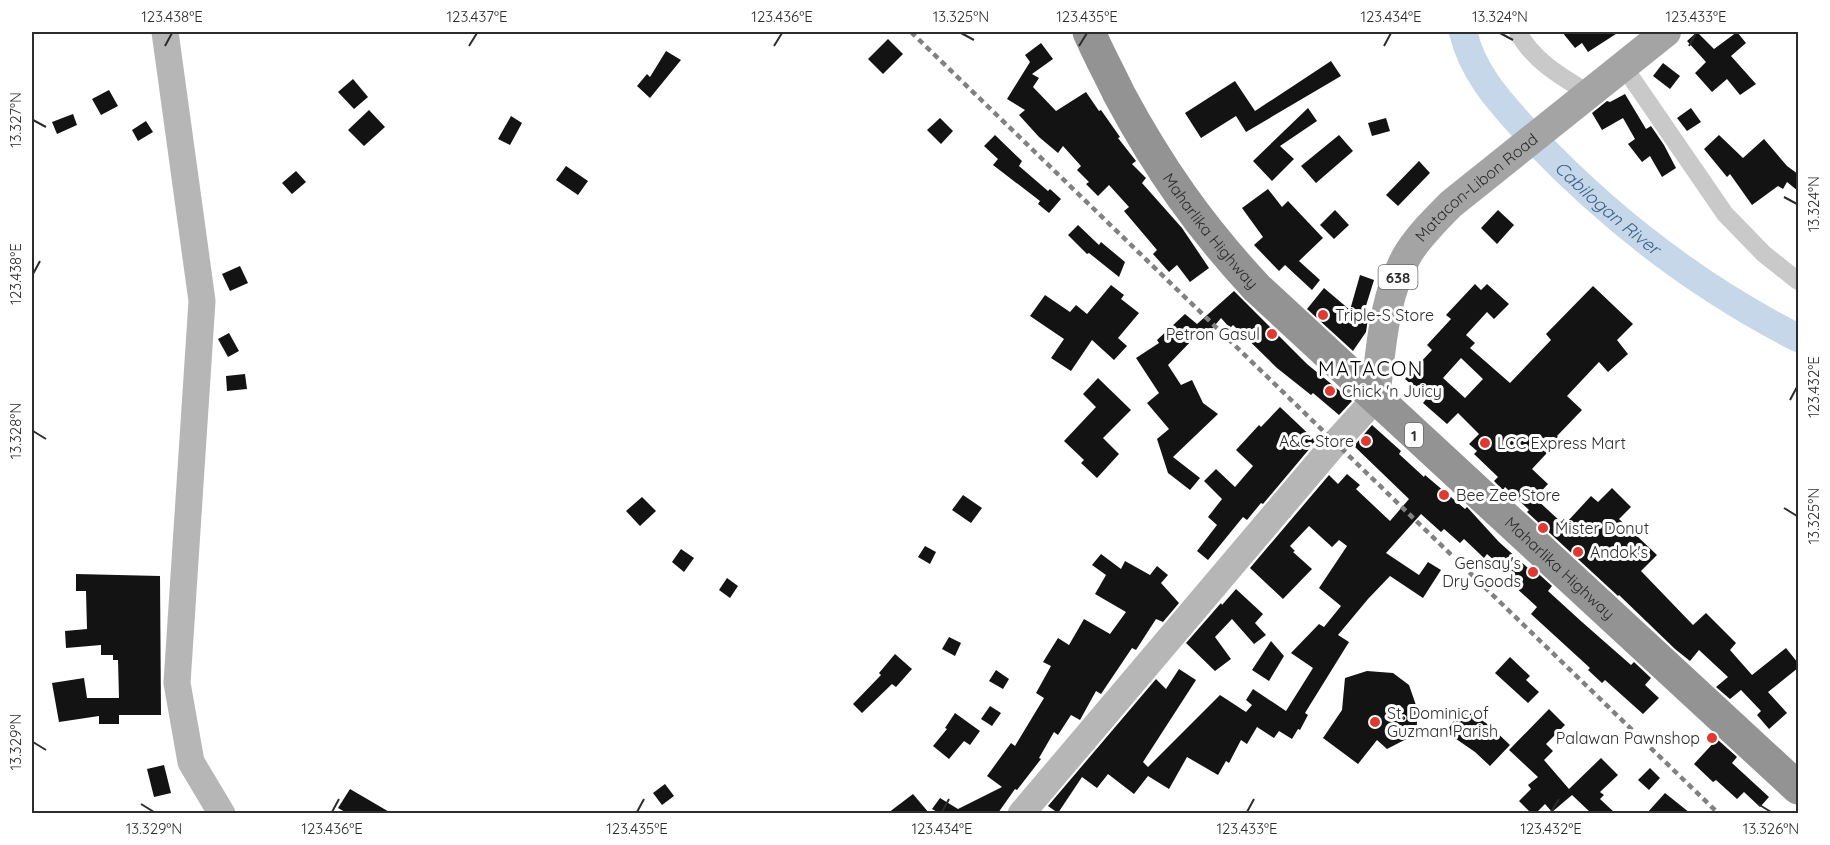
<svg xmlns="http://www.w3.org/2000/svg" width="1830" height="845" viewBox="0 0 1830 845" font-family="Quicksand,sans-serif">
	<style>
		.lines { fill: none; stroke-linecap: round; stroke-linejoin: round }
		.river { stroke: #c6d7e9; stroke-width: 28 }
		.building { fill: #131313; fill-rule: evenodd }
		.street { stroke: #c9c9c9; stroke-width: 18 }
		.secondary { stroke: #b6b6b6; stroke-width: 27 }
		.primary { stroke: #a4a4a4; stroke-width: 30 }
		.highway { stroke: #939393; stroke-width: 33 }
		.rail { stroke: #818181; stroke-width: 4.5; stroke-dasharray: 6 4.5; stroke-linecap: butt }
		.ticks { fill: none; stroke: #2c2c2c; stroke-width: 2 }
		.poi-dot { fill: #df3a32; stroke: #fff; stroke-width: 2 }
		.labels { text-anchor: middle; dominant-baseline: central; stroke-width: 6; stroke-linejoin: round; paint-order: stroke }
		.shield { fill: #fff; stroke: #6b6b6b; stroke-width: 1.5 }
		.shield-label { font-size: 15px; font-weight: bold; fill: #2c2c2c }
		.street-label { font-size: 16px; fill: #2c2c2c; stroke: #fff }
		.poi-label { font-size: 16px; fill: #2c2c2c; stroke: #fff; text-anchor: start }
		.water-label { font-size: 18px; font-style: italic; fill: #3d638b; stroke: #fff }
		.quarter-label { font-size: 20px; letter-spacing: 1.5px; fill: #000; stroke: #fff }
		.neatline { fill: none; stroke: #2c2c2c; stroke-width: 2 }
		.ticks-label { font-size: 15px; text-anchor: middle; fill: #2c2c2c }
	</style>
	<rect width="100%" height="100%" fill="#fff"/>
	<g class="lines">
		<path class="river" id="s1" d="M1463 32C1473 74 1500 102 1529 134 1606 216 1698 287 1798 338"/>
	</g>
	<g class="building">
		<polygon points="1562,32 1619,32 1588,52 1582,43 1575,48"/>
		<polygon points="1697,32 1714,49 1737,32 1746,43 1731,56 1756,84 1740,95 1727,79 1712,92 1695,73 1706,62 1687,41"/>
		<polygon points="888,39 903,54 883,74 868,59"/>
		<polygon points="1041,43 1053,59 1032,74 1039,78 1033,87 1056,111 1086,92 1099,111 1101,110 1120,137 1118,138 1136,161 1132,164 1146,178 1142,183 1182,228 1209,268 1190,282 1177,265 1169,272 1153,254 1157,250 1124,211 1129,207 1109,185 1098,196 1086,184 1089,182 1077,170 1081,166 1063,146 1058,153 1039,137 1019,115 1025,110 1007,99 1030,62 1025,55"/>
		<polygon points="666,51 681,60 650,98 637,86 647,74 650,77"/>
		<polygon points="1331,61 1341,76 1246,132 1236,116 1201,138 1185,113 1235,81 1255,111"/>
		<polygon points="1663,63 1680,76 1670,89 1653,76"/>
		<polygon points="353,79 368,97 354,109 338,92"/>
		<polygon points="109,90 118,106 101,115 92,99"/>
		<polygon points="1625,94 1646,129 1651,126 1664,145 1676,168 1662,177 1650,156 1642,162 1628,144 1635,139 1623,118 1602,130 1592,113 1607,101 1610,102"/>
		<polygon points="1308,108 1317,121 1280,146 1294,159 1272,181 1253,161"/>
		<polygon points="1691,108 1701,122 1687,131 1677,118"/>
		<polygon points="369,110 385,127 364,146 348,130"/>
		<polygon points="73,114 77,125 57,134 52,122"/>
		<polygon points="511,116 522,123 510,145 498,139"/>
		<polygon points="940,118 953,131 941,144 927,130"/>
		<polygon points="1386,118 1390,131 1372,136 1368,123"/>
		<polygon points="146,121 153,132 138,141 132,130"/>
		<polygon points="995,135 1022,161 1019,166 1048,191 1050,189 1061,199 1049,213 1038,204 1040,201 993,165 998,159 984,146"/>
		<polygon points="1339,135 1353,151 1316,183 1301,166"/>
		<polygon points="1719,135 1743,158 1764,139 1787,166 1798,174 1798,191 1787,182 1783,189 1778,186 1752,205 1730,174 1727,177 1704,149"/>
		<polygon points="1419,161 1430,173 1398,206 1386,195"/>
		<polygon points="566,166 588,181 578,195 556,180"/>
		<polygon points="296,171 306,182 292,194 282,183"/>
		<polygon points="1268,189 1282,207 1288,201 1323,238 1299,261 1320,280 1312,290 1285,265 1279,271 1254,245 1263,237 1242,208"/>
		<polygon points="1335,210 1349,225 1334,239 1320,225"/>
		<polygon points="1498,210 1514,225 1497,244 1481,228"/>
		<polygon points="1078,225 1099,245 1101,242 1125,262 1119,277 1089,253 1087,254 1068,235"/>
		<polygon points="240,266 248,283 230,291 222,274"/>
		<polygon points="1360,275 1374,280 1365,309 1369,311 1366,332 1353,351 1307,309 1324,288 1350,310"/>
		<path d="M1475 284 1481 290 1487 284 1509 304 1494 319 1487 312 1466 335 1475 343 1470 348 1510 383 1551 340 1546 334 1593 286 1633 324 1617 340 1628 354 1608 372 1599 362 1567 396 1582 410 1557 436 1560 439 1532 469 1548 484 1535 498 1561 522 1564 519 1567 522 1591 496 1598 502 1612 488 1631 507 1619 519 1657 555 1641 571 1693 625 1706 613 1736 643 1730 650 1752 675 1786 648 1798 663V668L1768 692 1787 713 1769 729 1757 715 1761 711 1741 690 1730 699 1716 687 1728 677 1699 650 1690 661 1675 649 1619 595 1618 596 1527 512 1529 510 1505 487 1503 490 1494 481 1498 477 1474 454 1477 451 1469 444 1479 434 1458 413 1447 424 1423 403 1427 398 1405 379 1432 350 1427 345 1451 319 1446 315ZM1461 358 1483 379 1465 398 1443 378Z"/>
		<polygon points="1111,285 1124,295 1121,299 1139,313 1118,338 1127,346 1114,360 1092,340 1071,371 1051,358 1064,339 1030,316 1045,295 1070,312 1076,305 1087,314"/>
		<polygon points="1234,291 1307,364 1352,401 1339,415 1313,393 1311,395 1277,368 1233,325 1230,328 1221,318 1202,341 1196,336 1168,365 1181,385 1192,380 1203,403 1218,414 1173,457 1200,478 1190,490 1168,473 1157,439 1169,429 1147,403 1159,393 1136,358 1159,343 1157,340 1185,314 1197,324"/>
		<polygon points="229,333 239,351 228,357 218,339"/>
		<polygon points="245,374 247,389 227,391 226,376"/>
		<polygon points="1098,378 1131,410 1103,438 1119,454 1097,478 1081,463 1084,460 1064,441 1096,407 1083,394"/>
		<polygon points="1280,407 1316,441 1263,504 1261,503 1247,520 1243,517 1208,560 1197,551 1217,525 1208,517 1222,499 1204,481 1216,469 1235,487 1253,466 1236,450 1259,425 1261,427"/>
		<polygon points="1372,425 1401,451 1399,454 1424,477 1425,475 1465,509 1467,507 1499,542 1528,568 1530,566 1552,586 1548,591 1582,622 1631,665 1634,662 1651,678 1645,685 1659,698 1643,714 1605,680 1602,683 1588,670 1590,668 1531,614 1537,607 1512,584 1516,580 1487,554 1484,558 1464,539 1460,543 1444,529 1441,532 1421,514 1386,553 1419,575 1428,562 1441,570 1423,598 1390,576 1368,599 1338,635 1349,642 1305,713 1308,715 1300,730 1298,729 1292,739 1279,731 1274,738 1257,727 1247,744 1241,740 1229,763 1226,761 1218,775 1187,757 1169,789 1148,776 1134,794 1108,774 1097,788 1082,777 1058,813 1048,806 1156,679 1166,689 1179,669 1196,680 1143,762 1148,767 1220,695 1246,712 1252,705 1246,700 1253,689 1286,711 1313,668 1291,653 1319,624 1324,627 1341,606 1319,588 1347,546 1339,540 1332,547 1309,526 1290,546 1295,551 1293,552 1312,569 1283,599 1250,568 1329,475 1338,484 1347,474 1360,485 1356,489 1390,521 1409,499 1354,446"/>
		<polygon points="963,495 982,508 971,523 952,510"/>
		<polygon points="642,497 656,511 640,526 626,511"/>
		<polygon points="925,546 936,552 930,564 918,557"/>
		<polygon points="681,549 694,558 684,572 672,562"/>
		<polygon points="1101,554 1121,569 1125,561 1150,575 1157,566 1168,575 1161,583 1179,603 1163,622 1156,619 1136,650 1132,648 1101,694 1096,691 1080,720 1071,715 1058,735 1054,732 1039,758 1041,759 1017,790 1015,789 998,813 939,813 932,809 940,798 958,809 1002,787 987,776 1011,743 1015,746 1044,698 1036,693 1051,666 1043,662 1058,638 1069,645 1084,619 1110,634 1126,612 1095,594 1106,575 1092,565"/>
		<polygon points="76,574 160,576 161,715 119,715 119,724 99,724 99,716 59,722 52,683 84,678 87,698 119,698 118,660 113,660 113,655 101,655 101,645 66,648 65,631 87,629 86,591 76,591"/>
		<polygon points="727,578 738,586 730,598 719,590"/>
		<polygon points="1236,589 1263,614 1255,623 1266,635 1254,644 1232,619 1215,637 1231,659 1215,671 1186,643 1221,603 1222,605"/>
		<polygon points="949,637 961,643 955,656 942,649"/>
		<polygon points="1271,641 1284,656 1269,681 1252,670"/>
		<polygon points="895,654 912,669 896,687 892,684 862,713 853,704 881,675 879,673"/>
		<polygon points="1510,657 1530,676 1526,680 1539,692 1528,703 1495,673"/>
		<polygon points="996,670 1009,679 1003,689 989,681"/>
		<polygon points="1367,671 1393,673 1409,685 1418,711 1416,734 1387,749 1377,740 1358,764 1323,738 1342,710 1345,678"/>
		<polygon points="990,706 1001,713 992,726 981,719"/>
		<polygon points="1464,707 1490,726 1510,745 1490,766 1475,752 1446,732"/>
		<polygon points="1549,709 1565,725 1546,744 1553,751 1544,760 1569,789 1601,758 1618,775 1600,792 1604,795 1600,799 1615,813 1591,813 1572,795 1552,812 1545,804 1536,813 1531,813 1519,801 1531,789 1528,785 1538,777 1509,750"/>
		<polygon points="955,713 980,731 970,745 964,741 949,759 933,746 947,729 945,728"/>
		<polygon points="1717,739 1737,757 1732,763 1769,797 1760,807 1744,792 1737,799 1716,780 1713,782 1694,764"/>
		<polygon points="164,765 171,793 154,797 147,769"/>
		<polygon points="1650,768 1660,778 1649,790 1638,780"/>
		<polygon points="665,784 674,796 662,805 653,793"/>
		<polygon points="350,789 391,813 347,813 338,808"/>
		<polygon points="1665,793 1690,813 1647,813"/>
		<polygon points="913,794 929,813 888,813"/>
	</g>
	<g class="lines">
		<g class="street">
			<path d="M1518 32C1533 61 1562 77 1590 94"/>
			<polyline points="1624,67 1725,214 1764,254 1798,281"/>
		</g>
		<g class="secondary">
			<polyline points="165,32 202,301 177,683 191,762 222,814"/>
			<polyline points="1021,814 1336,442 1375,399"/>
		</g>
		<path class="primary" id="s2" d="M1375 399C1381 350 1383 295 1409 252 1421 234 1436 219 1451 204L1666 32"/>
		<path class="highway" id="s3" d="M1089 32C1098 53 1109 73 1119 94 1158 167 1200 227 1257 288L1798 788"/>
		<polyline class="rail" points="911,32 1719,814"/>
	</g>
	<path class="ticks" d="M961 33 974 40M1500 33 1513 40M165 46 172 33M469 46 477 33M774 46 782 33M1079 46 1087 33M1384 46 1391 33M1689 46 1696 33M33 120 46 127M1784 197 1797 204M33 274 40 261M1790 400 1797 387M33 431 46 439M1784 508 1797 516M33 742 46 750M141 804 154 812M1758 804 1771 812M332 812 339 799M637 812 644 799M942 812 949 799M1247 812 1254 799M1551 812 1559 799"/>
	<g class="poi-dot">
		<circle cx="1323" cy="315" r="6"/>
		<circle cx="1272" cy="334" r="6"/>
		<circle cx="1330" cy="391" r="6"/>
		<circle cx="1366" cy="441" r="6"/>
		<circle cx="1485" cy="443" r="6"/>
		<circle cx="1444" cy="495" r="6"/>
		<circle cx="1543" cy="528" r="6"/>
		<circle cx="1578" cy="552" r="6"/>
		<circle cx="1533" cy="572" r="6"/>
		<circle cx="1375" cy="722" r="6"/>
		<circle cx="1712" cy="738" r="6"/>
	</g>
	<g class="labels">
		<g class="shield">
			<rect x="1378.5" y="265" width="39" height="24" rx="4.5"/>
			<rect x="1405" y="423" width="18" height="24" rx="4.5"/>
		</g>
		<g class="shield-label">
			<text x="1398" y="277">638</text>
			<text x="1414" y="435">1</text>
		</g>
		<g class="street-label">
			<text stroke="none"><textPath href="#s2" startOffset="246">Matacon-Libon Road</textPath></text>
			<text stroke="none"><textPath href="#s3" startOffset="234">Maharlika Highway</textPath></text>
			<text stroke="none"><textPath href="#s3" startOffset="720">Maharlika Highway</textPath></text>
		</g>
		<g class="poi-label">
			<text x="1335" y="315">Triple-S Store</text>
			<text x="1260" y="334" text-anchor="end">Petron Gasul</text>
			<text x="1342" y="391">Chick 'n Juicy</text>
			<text x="1354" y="441" text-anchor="end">A&amp;C Store</text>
			<text x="1497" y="443">LCC Express Mart</text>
			<text x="1456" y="495">Bee Zee Store</text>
			<text x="1555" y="528">Mister Donut</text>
			<text x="1590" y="552">Andok's</text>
			<text x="1521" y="563" text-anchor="end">Gensay's<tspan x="1521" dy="18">Dry Goods</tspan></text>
			<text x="1387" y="713">St. Dominic of<tspan x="1387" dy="18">Guzman Parish</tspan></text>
			<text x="1700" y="738" text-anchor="end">Palawan Pawnshop</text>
		</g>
		<g class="water-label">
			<text stroke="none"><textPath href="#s1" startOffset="231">Cabilogan River</textPath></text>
		</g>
		<g class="quarter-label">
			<text x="1371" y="368">MATACON</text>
		</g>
	</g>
	<rect width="1830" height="845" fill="none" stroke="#ffffff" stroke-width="66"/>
	<rect x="33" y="33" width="1764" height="779" class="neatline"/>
	<g class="ticks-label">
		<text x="172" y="22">123.438°E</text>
		<text x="477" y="22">123.437°E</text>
		<text x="782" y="22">123.436°E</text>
		<text x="961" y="22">13.325°N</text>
		<text x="1087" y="22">123.435°E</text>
		<text x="1391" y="22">123.434°E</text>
		<text x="1500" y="22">13.324°N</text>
		<text x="1696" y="22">123.433°E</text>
		<text transform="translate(16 120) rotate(-90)" y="5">13.327°N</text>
		<text transform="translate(1814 204) rotate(-90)" y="5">13.324°N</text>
		<text transform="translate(16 274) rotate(-90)" y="5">123.438°E</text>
		<text transform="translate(1814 387) rotate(-90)" y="5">123.432°E</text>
		<text transform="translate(16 431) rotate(-90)" y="5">13.328°N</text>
		<text transform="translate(1814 516) rotate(-90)" y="5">13.325°N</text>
		<text transform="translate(16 742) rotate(-90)" y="5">13.329°N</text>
		<text x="154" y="834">13.329°N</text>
		<text x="332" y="834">123.436°E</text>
		<text x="637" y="834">123.435°E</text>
		<text x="942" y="834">123.434°E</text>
		<text x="1247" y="834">123.433°E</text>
		<text x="1551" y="834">123.432°E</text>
		<text x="1771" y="834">13.326°N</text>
	</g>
</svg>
